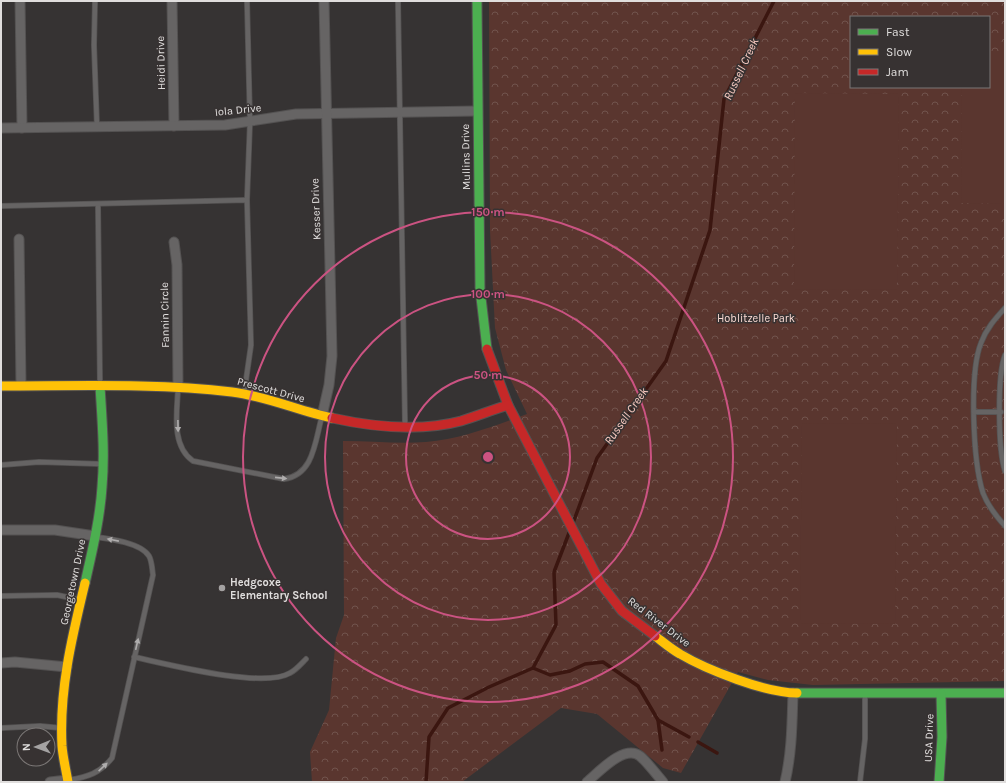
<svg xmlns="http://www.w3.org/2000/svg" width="1006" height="783" viewBox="0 0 1006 783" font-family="Karla,sans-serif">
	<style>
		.park { fill: url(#park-crowns); fill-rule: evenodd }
		.pitch { fill: #5a362f }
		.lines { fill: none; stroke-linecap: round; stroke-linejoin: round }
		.stream { stroke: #3b1610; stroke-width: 3.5 }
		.lane-casing { stroke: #545252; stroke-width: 6 }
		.street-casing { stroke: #545252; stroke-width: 11 }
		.fast-casing { stroke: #545252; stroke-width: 11 }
		.slow-casing { stroke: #545252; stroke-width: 11 }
		.jam-casing { stroke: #545252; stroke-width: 11 }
		.lane { stroke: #666464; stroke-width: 4.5 }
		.street { stroke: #666464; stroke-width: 9 }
		.fast { stroke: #4caf50; stroke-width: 9 }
		.slow { stroke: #ffc107; stroke-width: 9 }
		.jam { stroke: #c62828; stroke-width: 9 }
		.oneway { fill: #afadad }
		.ring { fill: none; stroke: #cb5382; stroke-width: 2 }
		.poi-dot { fill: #a4a2a2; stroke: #373232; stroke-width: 1.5 }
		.labels { text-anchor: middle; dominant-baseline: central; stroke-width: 3; stroke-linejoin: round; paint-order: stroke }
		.street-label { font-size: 11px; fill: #e0dedd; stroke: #373232 }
		.park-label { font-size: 11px; fill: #fcdbd4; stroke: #373232 }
		.poi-label { font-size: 11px; font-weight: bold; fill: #e0dedd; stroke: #373232; text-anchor: start }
		.water-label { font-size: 12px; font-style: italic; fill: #fecec4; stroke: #373232 }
		.centre { fill: #cb5382; stroke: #373232; stroke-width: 2 }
		.ring-label { font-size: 12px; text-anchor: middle; font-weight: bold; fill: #cb5382; stroke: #373232; stroke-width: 3; stroke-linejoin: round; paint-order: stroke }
	</style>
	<defs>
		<pattern id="park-crowns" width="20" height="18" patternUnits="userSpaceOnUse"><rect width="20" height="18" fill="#5a362f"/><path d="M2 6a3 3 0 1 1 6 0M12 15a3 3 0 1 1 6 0" fill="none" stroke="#71534d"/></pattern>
	</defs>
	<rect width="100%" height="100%" fill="#363333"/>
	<path class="park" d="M489 1H1005V681L813 685 768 680 738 672 681 773 663 768 597 714 561 708 462 782H312L310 752 329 710 336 638 344 615 343 441C370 441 399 444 426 442 461 439 494 426 527 414L506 370 495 328 490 230ZM851 17H989V87H851Z"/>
	<g class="pitch">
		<polygon points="989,54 1005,54 1005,204 961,203 962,87 989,87"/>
		<polygon points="795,93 899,94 897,290 794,289"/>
		<polygon points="802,423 897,424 895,624 800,623"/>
	</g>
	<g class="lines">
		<g class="stream">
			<polyline points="573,523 597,458 666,361 710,230 724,99 774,1"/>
			<polyline points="533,668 550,675 570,671 585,664 603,662 638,686 658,720 662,750"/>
			<polyline points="658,720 689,737"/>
			<polyline points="698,742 717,753"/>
			<polyline points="426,782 429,737 448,708 489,687 533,668 556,625 554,572 569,533"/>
		</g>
		<defs>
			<g id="lane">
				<polyline points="95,1 94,45 97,127"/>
				<polyline points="247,1 250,122 247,200"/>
				<polyline points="398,1 405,424"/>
				<polyline points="98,204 100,385"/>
				<polyline points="1,206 247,200 251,345 244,394"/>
				<path d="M1005 308C995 319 986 329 981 343 969 373 973 462 983 493 988 506 996 516 1005 526"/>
				<path d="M1005 355C997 376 998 450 1005 471"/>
				<path d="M178 389C177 412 171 446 193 461L284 479C314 475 315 441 322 416"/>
				<polyline points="974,412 1001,412"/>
				<polyline points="1,465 39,462 102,464"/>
				<polyline points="1,596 57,595 81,600"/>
				<path d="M134 657C167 664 263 689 290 673 296 670 301 664 306 659"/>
				<polyline points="1,728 40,726 61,728"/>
				<path d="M69 780C88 777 100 773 112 758L153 575C152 569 152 561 149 556 141 543 111 539 96 537"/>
				<polyline points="860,782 865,739 865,694"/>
			</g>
			<g id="street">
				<polyline points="20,1 22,128"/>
				<polyline points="172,1 174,126"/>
				<polyline points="1,128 225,125 296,114 477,111"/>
				<polyline points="19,239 21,385"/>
				<polyline points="174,242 177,265 178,387"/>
				<polyline points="322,416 329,385 332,356 324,1"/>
				<polyline points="1,530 55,530 95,536"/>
				<polyline points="1,663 15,662 67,667"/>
				<polyline points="50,782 67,780"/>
				<path d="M587 782C599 772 624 744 640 756 648 763 656 774 663 782"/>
				<path d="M785 782C792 752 792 723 793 693"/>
			</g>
			<g id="fast">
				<polyline points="477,1 480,289 487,349"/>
				<path d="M85 583C92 552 100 519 102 487 105 453 102 420 100 386"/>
				<polyline points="797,693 1005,693"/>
				<polyline points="939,782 942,737 941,694"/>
			</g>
			<g id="slow">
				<path d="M1 386C78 386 156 383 232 392 266 396 299 411 332 418"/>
				<path d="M655 636C663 642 671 649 680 654 707 670 766 693 797 693"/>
				<path d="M68 782C66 770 63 758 62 746 59 690 72 637 85 583"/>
			</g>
			<g id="jam">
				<polyline points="487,349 508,405 601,584 622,611 655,636"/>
				<path d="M332 418C373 427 420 432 461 421 477 416 492 410 508 405"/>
			</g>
		</defs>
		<use href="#lane" class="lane-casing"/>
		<use href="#street" class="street-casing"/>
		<use href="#fast" class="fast-casing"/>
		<use href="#slow" class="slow-casing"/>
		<use href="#jam" class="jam-casing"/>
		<use href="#lane" class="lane"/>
		<use href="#street" class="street"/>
		<use href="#fast" class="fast"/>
		<use href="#slow" class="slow"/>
		<use href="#jam" class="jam"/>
	</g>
	<defs><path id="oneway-solid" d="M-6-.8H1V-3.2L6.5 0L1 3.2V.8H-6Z"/></defs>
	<g class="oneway">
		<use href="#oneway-solid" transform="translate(178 426) rotate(89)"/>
		<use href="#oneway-solid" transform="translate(281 478) rotate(6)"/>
		<use href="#oneway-solid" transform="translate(113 540) rotate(-169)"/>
		<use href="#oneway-solid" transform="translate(137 644) rotate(-77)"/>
		<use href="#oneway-solid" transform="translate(103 767) rotate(-43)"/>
	</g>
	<g class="ring">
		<circle cx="488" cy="457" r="82"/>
		<circle cx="488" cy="457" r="163"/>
		<circle cx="488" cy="457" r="245"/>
	</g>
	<circle class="poi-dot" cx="222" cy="588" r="4"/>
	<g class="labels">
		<g class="street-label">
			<text transform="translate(161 63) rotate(-91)">Heidi Drive</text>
			<text transform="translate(238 110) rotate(-6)">Iola Drive</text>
			<text transform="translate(466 157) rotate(-91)">Mullins Drive</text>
			<text transform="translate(316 209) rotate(-92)">Kesser Drive</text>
			<text transform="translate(165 315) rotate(-91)">Fannin Circle</text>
			<text transform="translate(271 390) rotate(15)">Prescott Drive</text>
			<text transform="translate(73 582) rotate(-78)">Georgetown Drive</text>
			<text transform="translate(659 622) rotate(37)">Red River Drive</text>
			<text transform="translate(929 738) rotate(-88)">USA Drive</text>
		</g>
		<g class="park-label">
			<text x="756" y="318">Hoblitzelle Park</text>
		</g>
		<g class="poi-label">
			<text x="230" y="582">Hedgcoxe<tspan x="230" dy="13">Elementary School</tspan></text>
		</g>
		<g class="water-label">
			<text transform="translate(741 69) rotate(-65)">Russell Creek</text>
			<text transform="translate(626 416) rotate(-55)">Russell Creek</text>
		</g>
	</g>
	<circle cx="488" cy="457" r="6" class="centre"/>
	<g class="ring-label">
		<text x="488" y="216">150 m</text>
		<text x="488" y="298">100 m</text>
		<text x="488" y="379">50 m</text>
	</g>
	<rect width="1006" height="783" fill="none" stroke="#e0dedd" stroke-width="4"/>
	<rect x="850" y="16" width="140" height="72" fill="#373232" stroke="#7b7776"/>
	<rect x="858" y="29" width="20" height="6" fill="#4caf50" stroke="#7b7776"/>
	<text x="886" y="36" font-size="12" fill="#e0dedd">Fast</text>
	<rect x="858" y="49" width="20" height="6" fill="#ffc107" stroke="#7b7776"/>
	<text x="886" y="56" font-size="12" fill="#e0dedd">Slow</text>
	<rect x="858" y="69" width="20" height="6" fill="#c62828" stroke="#7b7776"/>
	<text x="886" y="76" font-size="12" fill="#e0dedd">Jam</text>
	<g transform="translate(36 747) rotate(269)"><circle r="19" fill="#373232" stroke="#7b7776"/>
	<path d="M0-3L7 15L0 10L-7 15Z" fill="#a4a2a2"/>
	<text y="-6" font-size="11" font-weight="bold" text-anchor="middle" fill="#e0dedd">N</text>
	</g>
</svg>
